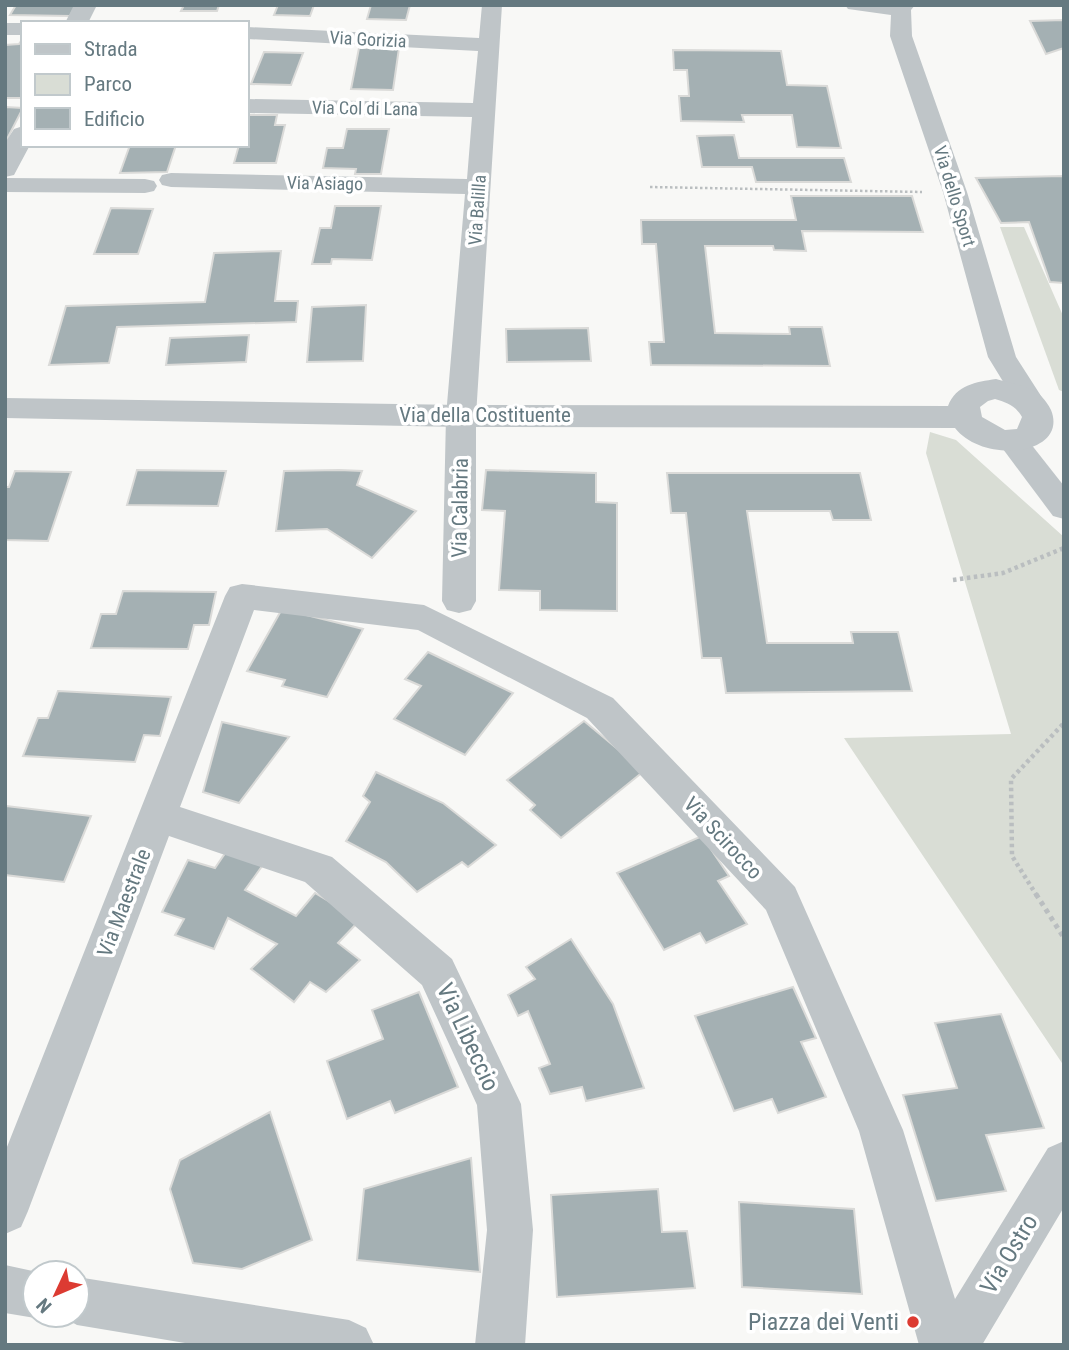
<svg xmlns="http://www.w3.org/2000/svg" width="1069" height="1350" viewBox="0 0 1069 1350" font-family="'Roboto Condensed',sans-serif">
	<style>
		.green { fill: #d9ddd5 }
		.building { fill: #a4b0b3; stroke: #dadad8; stroke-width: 2 }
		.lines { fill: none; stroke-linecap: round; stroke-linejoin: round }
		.path-far2 { stroke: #babec0; stroke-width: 2.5; stroke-dasharray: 2.5 2.5; stroke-linecap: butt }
		.path-far1 { stroke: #babec0; stroke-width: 4.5; stroke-dasharray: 3.5 3.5; stroke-linecap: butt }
		.path { stroke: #babec0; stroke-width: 5; stroke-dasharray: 4.5 4.5; stroke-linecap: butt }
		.minor { fill: #bfc5c8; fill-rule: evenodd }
		.tertiary { fill: #bfc5c8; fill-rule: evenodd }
		.poi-dot { fill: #dc3b32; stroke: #fff; stroke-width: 2.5 }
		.labels { text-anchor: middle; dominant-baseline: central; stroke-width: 7; stroke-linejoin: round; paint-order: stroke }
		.far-street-label { font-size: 18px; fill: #657980; stroke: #fff }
		.street-label { font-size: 21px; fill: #657980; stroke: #fff }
		.near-street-label { font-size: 24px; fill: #657980; stroke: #fff }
		.near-poi-label { font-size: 24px; fill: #657980; stroke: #fff; text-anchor: end }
	</style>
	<rect width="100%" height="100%" fill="#f8f8f6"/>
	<g class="green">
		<polygon points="1000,227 1024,227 1064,318 1064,392 1059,390"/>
		<polygon points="930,432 956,440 1064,537 1064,1066 844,738 1011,734 926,453"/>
	</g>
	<g class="building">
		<polygon points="16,5 76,5 70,16 10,15"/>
		<polygon points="184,5 219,5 217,11 181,11"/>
		<polygon points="278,5 314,5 310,16 274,15"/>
		<polygon points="371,5 410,5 406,20 367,19"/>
		<polygon points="1064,20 1064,48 1046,54 1030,21"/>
		<polygon points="21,41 23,41 23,98 5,98 5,45 19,44"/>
		<polygon points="359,48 399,48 393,90 351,89"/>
		<polygon points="673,50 781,51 787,85 827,86 841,148 797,147 792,115 742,115 744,122 681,121 679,96 689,96 687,70 674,70"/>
		<polygon points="264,52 303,53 291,85 251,84"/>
		<polygon points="5,107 23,108 5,143"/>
		<polygon points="247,115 277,115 275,125 285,125 276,163 234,163 239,145 247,145"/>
		<polygon points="347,129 389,129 381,174 355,174 356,169 323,168 327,148 343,148"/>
		<polygon points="734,135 739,158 844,158 851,182 756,182 752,167 702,167 697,136"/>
		<polygon points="130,145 176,145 167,172 120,173"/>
		<polygon points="1064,176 1064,283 1050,282 1029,222 1001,223 976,178"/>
		<polygon points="791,196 912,196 923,232 802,231 806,251 774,250 773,246 705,246 715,333 790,334 789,327 822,327 830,366 651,365 649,342 664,342 656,244 642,244 641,220 796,220"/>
		<polygon points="335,206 381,206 372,260 332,259 331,264 312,264 320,228 331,228"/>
		<polygon points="111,208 153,209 138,254 94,254"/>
		<polygon points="281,251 275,301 298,301 296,322 117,327 109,363 49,365 66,306 205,302 214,253"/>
		<polygon points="366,305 363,361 307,362 312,307"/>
		<polygon points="588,328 591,361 507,362 506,329"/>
		<polygon points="249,335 246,362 166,365 170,338"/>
		<polygon points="137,470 226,471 218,506 127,505"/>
		<polygon points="339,470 362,471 357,485 416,511 372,558 327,529 276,531 284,471"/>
		<polygon points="486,470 596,473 596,502 617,503 617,611 540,610 540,591 499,590 505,511 482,510"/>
		<polygon points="15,471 71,472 48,541 5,540 5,487 9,487"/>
		<polygon points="667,473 860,473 871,520 833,520 830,511 747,511 767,643 853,643 851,632 898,632 912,691 726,693 721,658 702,658 686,513 671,513"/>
		<polygon points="123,591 216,592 209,625 194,625 188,649 91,648 101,614 116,614"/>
		<polygon points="282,609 363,629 327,697 282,686 285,680 247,671"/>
		<polygon points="428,652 513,693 465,755 394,719 421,686 405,679"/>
		<polygon points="58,691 171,697 160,736 144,735 135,762 23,756 38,718 48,718"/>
		<polygon points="584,721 644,771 561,838 530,810 535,805 507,780"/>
		<polygon points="222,722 289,737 239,803 203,792"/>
		<polygon points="376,772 443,803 496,845 468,867 462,862 417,892 386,862 346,841 370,802 363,796"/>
		<polygon points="6,806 91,816 64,882 5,875"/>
		<polygon points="702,836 729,876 718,881 747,924 706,943 700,933 664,950 617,873"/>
		<polygon points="228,849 265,862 245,890 296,916 315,893 360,920 338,943 360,960 326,992 310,982 294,1002 251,969 277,944 228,918 214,949 175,935 184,919 162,912 188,860 215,868"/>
		<polygon points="571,939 613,1004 644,1088 586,1101 582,1087 550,1094 539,1068 550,1064 528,1011 518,1016 508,995 535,979 526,967"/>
		<polygon points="793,987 816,1038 801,1042 826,1097 778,1113 772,1099 734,1111 695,1016"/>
		<polygon points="419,992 458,1087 395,1113 390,1101 347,1119 327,1061 383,1039 372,1010"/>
		<polygon points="1001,1014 1044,1128 986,1135 1006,1191 936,1201 903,1095 957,1088 935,1023"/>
		<polygon points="270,1112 312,1240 242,1269 193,1263 170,1189 180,1160"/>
		<polygon points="471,1158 480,1272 357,1260 364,1189"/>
		<polygon points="658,1189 662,1232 687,1231 695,1288 557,1297 551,1195"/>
		<polygon points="739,1202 854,1209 862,1294 742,1287"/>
	</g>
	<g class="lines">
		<polyline class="path-far2" points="650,187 922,192"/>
		<g class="path-far1">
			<polyline points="953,580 1003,573 1064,548"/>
			<polyline points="1037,896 1012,856 1011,779 1064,723"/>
		</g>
		<polyline class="path" points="1036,894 1064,938"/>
		<g class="minor">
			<polygon points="482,5 502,5 476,416 476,601 471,610 459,613 447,610 442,601 446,416 465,194 171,187 162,185 159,180 162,175 171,173 467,179 472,117 247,113 247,99 473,103 478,51 247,39 247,27 479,38"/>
			<polygon points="845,5 915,5 911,10 912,36 967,192 1016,357 1043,399 1038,406 1028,408 1018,406 988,357 943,192 890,36 891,15 848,9"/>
			<rect x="5" y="23" width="18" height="12"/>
			<polygon points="5,178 145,179 154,181 157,186 154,191 145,193 5,192"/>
			<polygon points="1012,431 1023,434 1064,486 1064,519 1053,516 997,441 1001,434"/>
			<polygon points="242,584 424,605 613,698 795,887 903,1130 955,1299 1048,1148 1064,1141 1064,1207 982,1345 919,1345 859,1131 766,910 587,718 418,630 254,610 180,807 332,857 452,959 521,1104 533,1230 525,1345 475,1345 487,1230 477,1105 422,985 305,882 169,836 28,1211 21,1227 5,1234 5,1152 225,596 230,587"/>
			<polygon points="5,1265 42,1273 35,1273 35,1315 42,1315 35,1318 5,1313"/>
			<polygon points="77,1277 349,1320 366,1328 374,1345 197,1345 77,1325 59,1315 77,1315"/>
		</g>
		<g class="tertiary">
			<polygon points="74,5 97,5 88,23 65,23"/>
			<polygon points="23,126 23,145 30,145 14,175 5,177 5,143 14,129"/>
			<path d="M996 379C1006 382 1018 384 1028 388 1039 392 1046 400 1051 410 1069 455 984 465 955 428L461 427 5 418V398L461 405 948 406C956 385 976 382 996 379ZM995 399C1006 402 1016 406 1022 417L1017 429 1005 430 982 417 980 407 988 401Z"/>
		</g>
	</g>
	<circle class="poi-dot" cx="913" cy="1322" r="7"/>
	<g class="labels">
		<g class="far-street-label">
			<text transform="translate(368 39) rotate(3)">Via Gorizia</text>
			<text transform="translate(365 108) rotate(1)">Via Col di Lana</text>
			<text transform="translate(325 183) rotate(1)">Via Asiago</text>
			<text transform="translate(955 196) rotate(73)">Via dello Sport</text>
			<text transform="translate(477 210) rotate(-86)">Via Balilla</text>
		</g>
		<g class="street-label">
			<text x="485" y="415">Via della Costituente</text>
			<text transform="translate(460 508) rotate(-89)">Via Calabria</text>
			<text transform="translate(723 838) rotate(47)">Via Scirocco</text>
			<text transform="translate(124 903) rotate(-69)">Via Maestrale</text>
		</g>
		<g class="near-street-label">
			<text transform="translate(468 1037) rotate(65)">Via Libeccio</text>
			<text transform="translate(1009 1254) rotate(-59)">Via Ostro</text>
		</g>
		<g class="near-poi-label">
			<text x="899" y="1322">Piazza dei Venti</text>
		</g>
	</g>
	<rect width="1069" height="1350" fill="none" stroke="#657980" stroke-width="14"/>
	<rect x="21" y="21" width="228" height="126" fill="#ffffff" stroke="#c1c9cc" stroke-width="2"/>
	<rect x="35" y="44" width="35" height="10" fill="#bfc5c8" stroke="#c1c9cc" stroke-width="2"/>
	<text x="84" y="56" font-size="21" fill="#657980">Strada</text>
	<rect x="35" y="74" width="35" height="21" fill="#d9ddd5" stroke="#c1c9cc" stroke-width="2"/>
	<text x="84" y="91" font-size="21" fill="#657980">Parco</text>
	<rect x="35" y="108" width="35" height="21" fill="#a4b0b3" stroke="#c1c9cc" stroke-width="2"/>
	<text x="84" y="126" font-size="21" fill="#657980">Edificio</text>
	<g transform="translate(56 1294) rotate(226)"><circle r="33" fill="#ffffff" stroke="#c1c9cc" stroke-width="2"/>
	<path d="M0-5L12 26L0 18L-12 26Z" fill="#dc3b32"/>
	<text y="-10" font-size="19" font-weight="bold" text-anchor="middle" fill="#657980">N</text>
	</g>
</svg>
